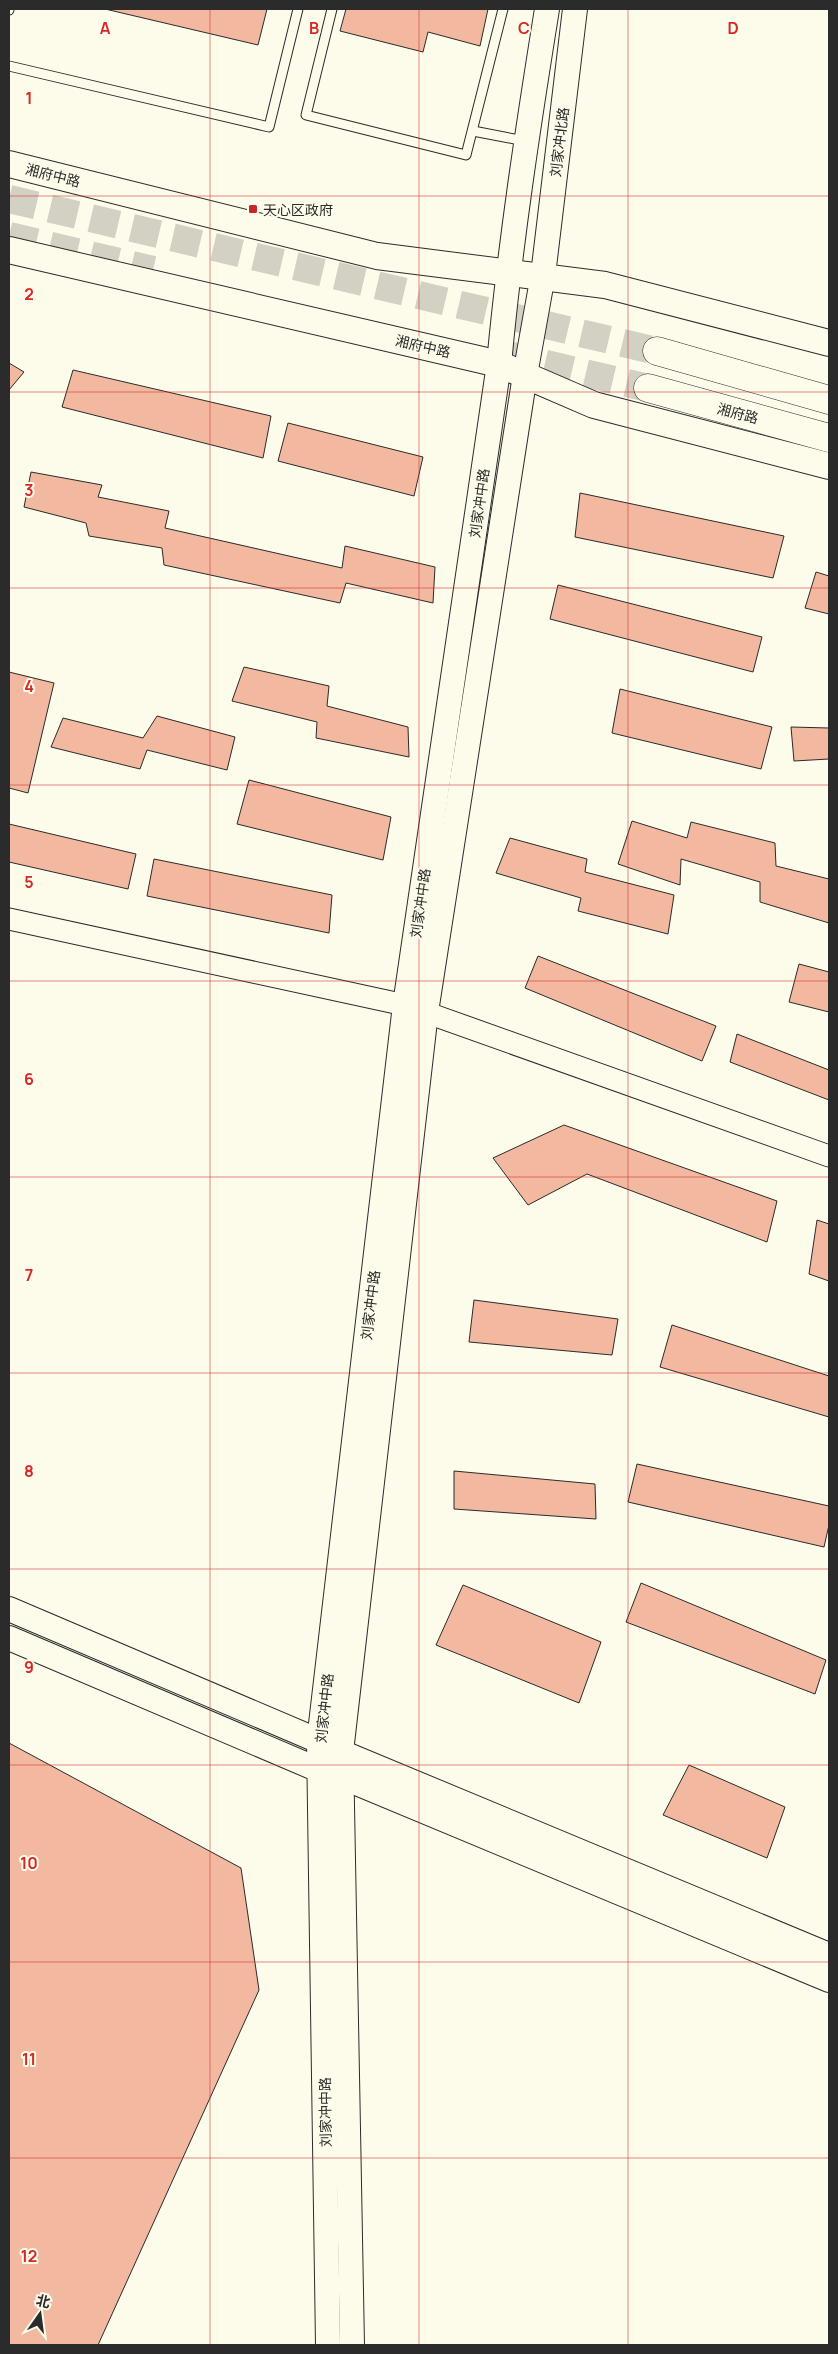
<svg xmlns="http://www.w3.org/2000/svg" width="838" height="2354" viewBox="0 0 838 2354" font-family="Manrope,'Noto Sans SC',sans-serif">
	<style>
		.building { fill: #f2b8a0; stroke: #2b2b2b }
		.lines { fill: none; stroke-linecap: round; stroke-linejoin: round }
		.trunk-tunnel { stroke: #d3d1c4; stroke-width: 28; stroke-dasharray: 28 14; stroke-linecap: butt }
		.service-casing { stroke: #2b2b2b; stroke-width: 11 }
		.tertiary-casing { stroke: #2b2b2b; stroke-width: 23 }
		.secondary-casing { stroke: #2b2b2b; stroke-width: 26 }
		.primary-casing { stroke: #2b2b2b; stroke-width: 28 }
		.trunk-casing { stroke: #2b2b2b; stroke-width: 29 }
		.service { stroke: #fdfbea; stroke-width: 9 }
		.tertiary { stroke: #fdfbea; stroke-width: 21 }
		.secondary { stroke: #fdfbea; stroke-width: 24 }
		.primary { stroke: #fdfbea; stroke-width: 26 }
		.trunk { stroke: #fdfbea; stroke-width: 28 }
		.grid { fill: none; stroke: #d62828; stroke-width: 1; stroke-opacity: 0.55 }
		.poi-dot { fill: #c62828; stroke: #fdfbea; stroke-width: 2 }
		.labels { text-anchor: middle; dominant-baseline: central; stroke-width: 4; stroke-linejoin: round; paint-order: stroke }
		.street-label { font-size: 14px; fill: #2b2b2b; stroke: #fdfbea }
		.poi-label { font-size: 14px; fill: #2b2b2b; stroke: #fdfbea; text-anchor: start }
		.grid-label { font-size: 16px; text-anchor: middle; font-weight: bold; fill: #d62828; stroke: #fdfbea; stroke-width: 4; stroke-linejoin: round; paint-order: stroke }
	</style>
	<rect width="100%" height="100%" fill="#fdfbea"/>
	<g class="building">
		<polygon points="105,9 267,9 258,45"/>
		<polygon points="346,9 488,9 480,46 428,32 423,52 340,31"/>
		<polygon points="9,363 24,372 9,390"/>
		<polygon points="73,370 271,416 263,458 62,407"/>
		<polygon points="288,423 423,457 414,496 278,461"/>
		<polygon points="31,472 102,485 98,497 169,511 165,528 342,568 345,546 435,567 433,603 346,583 340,603 164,565 162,548 89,536 86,523 24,507"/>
		<polygon points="580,493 784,536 773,578 575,537"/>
		<polygon points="816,572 829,576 829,614 805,608"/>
		<polygon points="558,585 762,637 753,672 550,619"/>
		<polygon points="244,667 329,686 327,706 408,727 409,757 316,738 317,722 232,701"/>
		<polygon points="9,672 54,683 28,793 9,788"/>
		<polygon points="620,689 772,727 761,769 612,733"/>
		<polygon points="157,716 235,737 227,770 147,750 140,769 51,747 63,718 143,738"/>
		<polygon points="791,727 829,728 829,759 794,761"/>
		<polygon points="249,780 391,817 383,860 237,824"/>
		<polygon points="632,821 687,838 691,822 775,843 776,866 829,879 829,923 760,902 760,882 681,859 680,885 618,864"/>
		<polygon points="9,824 136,854 128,889 9,862"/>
		<polygon points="510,838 587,859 585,872 674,895 668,934 578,911 581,898 496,873"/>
		<polygon points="154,859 332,895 329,933 147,896"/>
		<polygon points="538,956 716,1026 702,1061 525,988"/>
		<polygon points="799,964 829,972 829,1012 789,1002"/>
		<polygon points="737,1034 829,1070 829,1100 730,1062"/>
		<polygon points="564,1125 777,1201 767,1242 587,1174 528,1205 493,1158"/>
		<polygon points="817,1220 829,1224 829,1281 809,1274"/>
		<polygon points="474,1300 618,1319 612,1355 469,1342"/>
		<polygon points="672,1325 829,1376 829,1417 660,1367"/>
		<polygon points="637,1464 829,1506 829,1525 824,1547 628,1502"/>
		<polygon points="454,1471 595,1484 596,1519 454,1509"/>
		<polygon points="641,1583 826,1660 815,1694 626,1622"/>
		<polygon points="463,1585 601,1642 579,1703 436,1645"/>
		<polygon points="9,1743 241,1868 259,1990 98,2345 9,2345"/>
		<polygon points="689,1765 785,1807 767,1858 663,1815"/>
	</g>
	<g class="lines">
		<g class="trunk-tunnel">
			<polyline points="9,199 657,351"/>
			<polyline points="9,236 153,270"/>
			<polyline points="504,354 648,388"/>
		</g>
		<defs>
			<g id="service">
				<polyline points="332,9 306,115 466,155 503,9"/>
				<polyline points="9,10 9,9"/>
				<polyline points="9,66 269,127 298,9"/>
				<polyline points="473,131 525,141"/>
			</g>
			<polyline id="tertiary" points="9,919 405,1005 829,1156"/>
			<g id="secondary">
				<polyline points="9,1609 319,1741 341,1752 829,1955"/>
				<polyline points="9,1638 319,1770 342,1777 829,1980"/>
				<path d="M328 2345 319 1741 405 1005 499 364C510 245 528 127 547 9"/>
				<polyline points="352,2345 341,1752 426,1012 525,375 543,275 575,9"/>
			</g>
			<g id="primary">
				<polyline points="9,164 377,256 605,285 829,343"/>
				<polyline points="9,250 499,364 594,405 829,466"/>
			</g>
			<g id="trunk">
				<polyline points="657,351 829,400"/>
				<polyline points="648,388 829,438"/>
			</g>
		</defs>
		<use href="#service" class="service-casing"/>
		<use href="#tertiary" class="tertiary-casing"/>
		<use href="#secondary" class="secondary-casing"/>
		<use href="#primary" class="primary-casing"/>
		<use href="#trunk" class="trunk-casing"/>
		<use href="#service" class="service"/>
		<use href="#tertiary" class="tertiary"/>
		<use href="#secondary" class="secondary"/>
		<use href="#primary" class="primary"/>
		<use href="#trunk" class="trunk"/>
	</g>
	<path class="grid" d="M210 9V2345M419 9V2345M628 9V2345M9 196H829M9 392H829M9 588H829M9 785H829M9 981H829M9 1177H829M9 1373H829M9 1569H829M9 1765H829M9 1962H829M9 2158H829"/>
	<rect class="poi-dot" x="248" y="204" width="10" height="10" rx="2.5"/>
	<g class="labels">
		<g class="street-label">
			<text transform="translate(559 142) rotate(-83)">刘家冲北路</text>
			<text transform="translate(53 175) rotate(14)">湘府中路</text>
			<text transform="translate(423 346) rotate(13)">湘府中路</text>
			<text transform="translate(738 413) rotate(15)">湘府路</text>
			<text transform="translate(479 503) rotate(-82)">刘家冲中路</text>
			<text transform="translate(420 903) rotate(-82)">刘家冲中路</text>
			<text transform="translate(370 1305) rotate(-83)">刘家冲中路</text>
			<text transform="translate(324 1708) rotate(-84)">刘家冲中路</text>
			<text transform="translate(325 2112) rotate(-91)">刘家冲中路</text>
		</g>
		<g class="poi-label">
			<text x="263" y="209">天心区政府</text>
		</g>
	</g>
	<g class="grid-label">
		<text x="105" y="34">A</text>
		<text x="314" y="34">B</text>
		<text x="524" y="34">C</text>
		<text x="733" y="34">D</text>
		<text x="29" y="104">1</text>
		<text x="29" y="300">2</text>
		<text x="29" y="496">3</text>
		<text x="29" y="692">4</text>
		<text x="29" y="888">5</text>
		<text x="29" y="1085">6</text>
		<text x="29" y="1281">7</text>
		<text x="29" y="1477">8</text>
		<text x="29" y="1673">9</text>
		<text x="29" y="1869">10</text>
		<text x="29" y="2065">11</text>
		<text x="29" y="2262">12</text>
	</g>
	<rect width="838" height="2354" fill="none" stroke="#2b2b2b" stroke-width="20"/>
	<g transform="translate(40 2314) rotate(14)" stroke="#fdfbea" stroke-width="4" paint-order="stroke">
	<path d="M0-4L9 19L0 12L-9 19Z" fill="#2b2b2b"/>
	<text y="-8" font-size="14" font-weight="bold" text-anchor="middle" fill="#2b2b2b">北</text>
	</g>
</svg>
